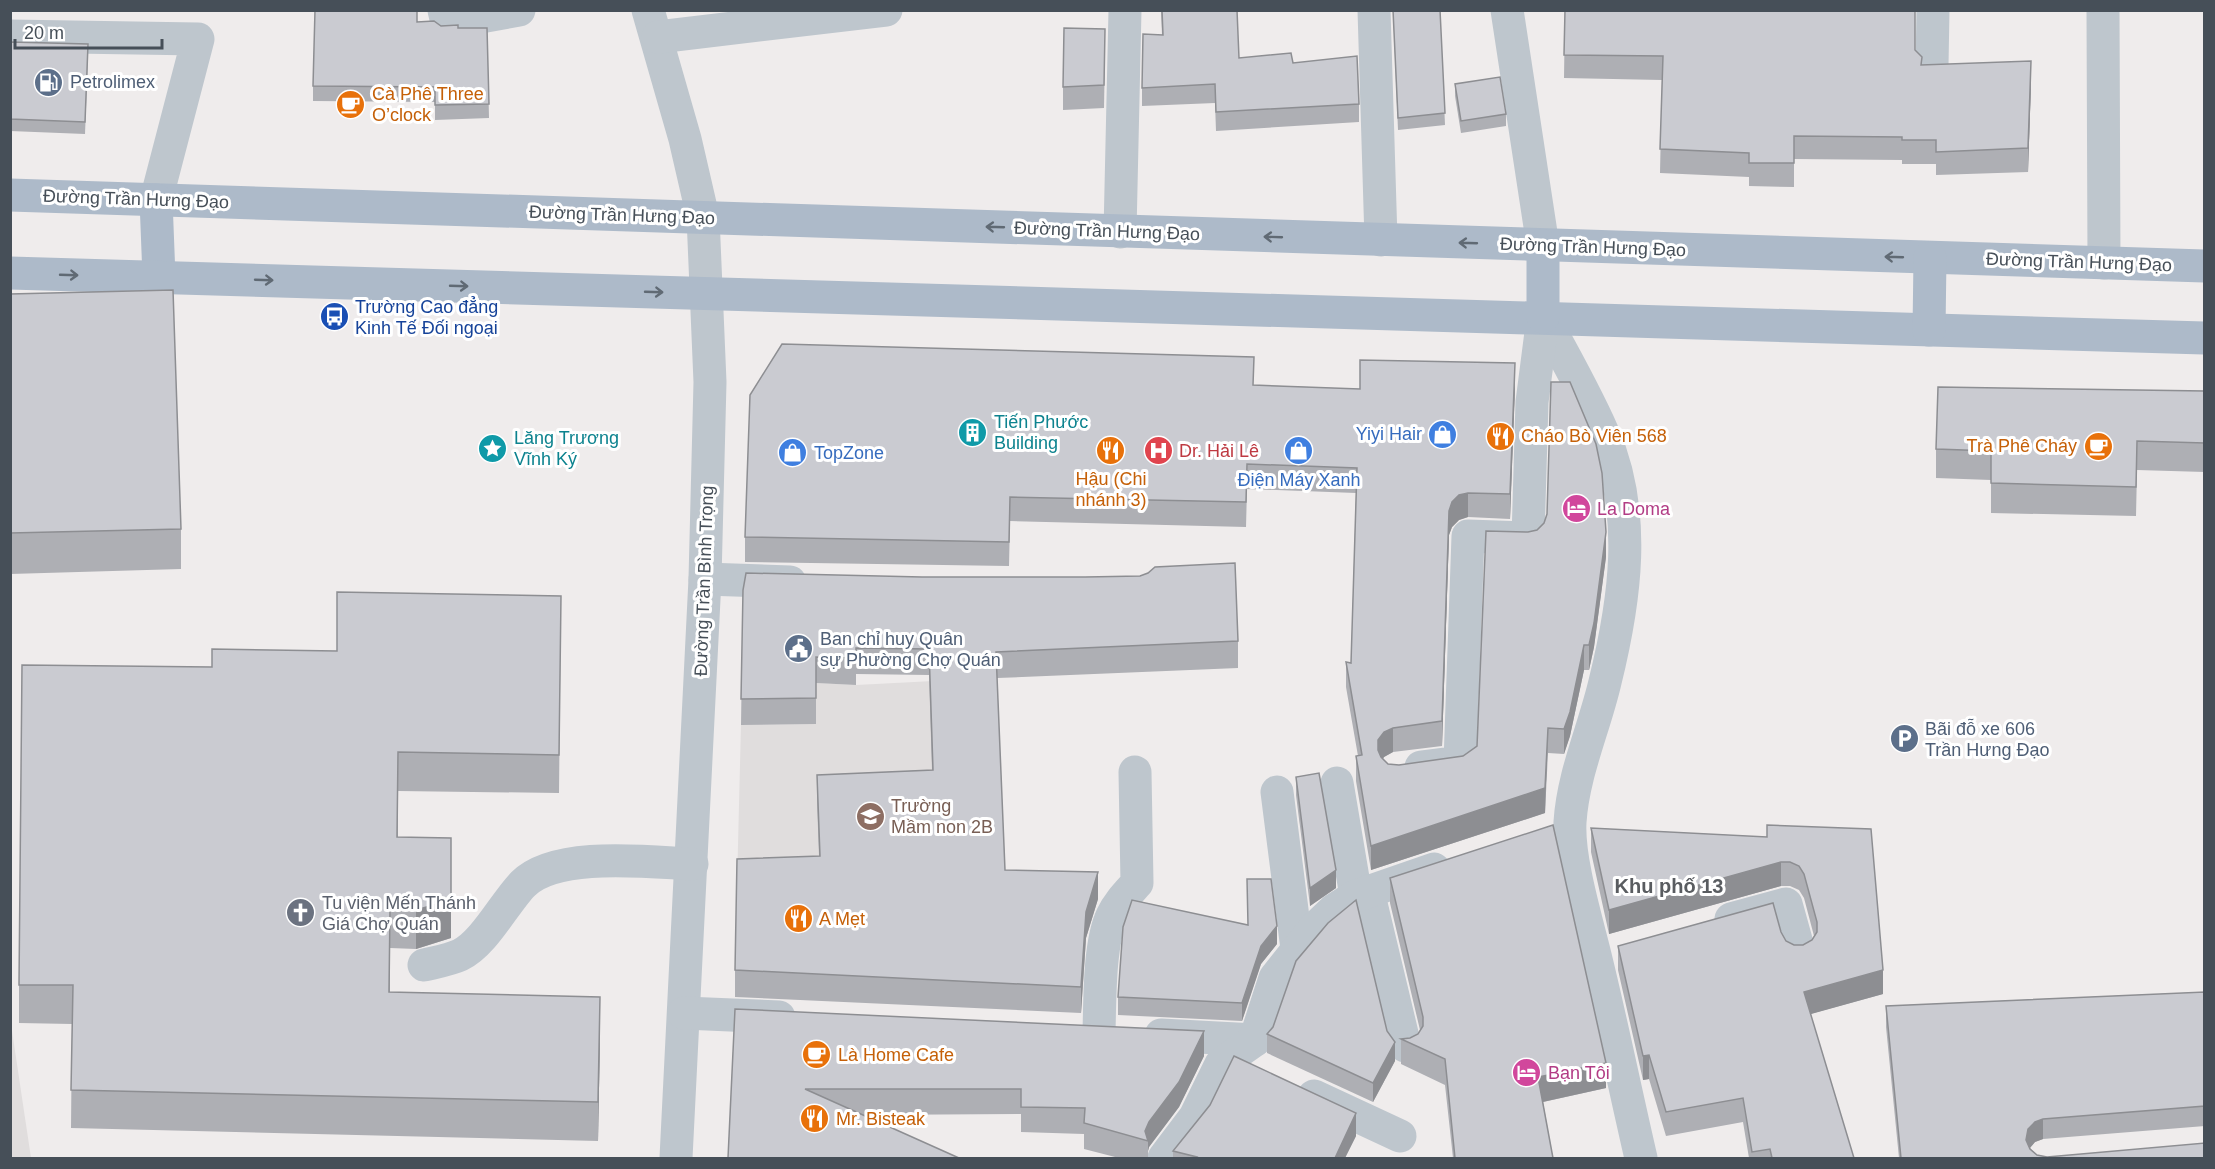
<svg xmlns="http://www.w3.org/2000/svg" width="2215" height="1169" viewBox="0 0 2215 1169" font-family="Helvetica,sans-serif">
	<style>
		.education { fill: #e0dddd }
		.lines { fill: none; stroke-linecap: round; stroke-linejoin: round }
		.minor { stroke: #bec6cd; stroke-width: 33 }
		.major { stroke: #adbac9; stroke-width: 33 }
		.wall { fill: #aeafb4 }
		.shaded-wall { fill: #8d8e92 }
		.building { fill: #cacbd1; stroke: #8d8e92; stroke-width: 1.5 }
		.oneway { stroke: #606a74 }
		.labels { text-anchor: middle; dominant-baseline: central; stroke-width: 6; stroke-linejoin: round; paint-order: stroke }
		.service-label { font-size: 18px; fill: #4e5e75; stroke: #fff; text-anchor: start }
		.food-label { font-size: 18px; fill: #c56008; stroke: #fff; text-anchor: start }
		.street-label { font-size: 18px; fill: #464f58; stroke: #fff }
		.transit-label { font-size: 18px; fill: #164399; stroke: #fff; text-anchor: start }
		.culture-label { font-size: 18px; fill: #0d838f; stroke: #fff; text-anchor: start }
		.shop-label { font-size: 18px; fill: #366cbe; stroke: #fff; text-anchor: end }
		.health-label { font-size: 18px; fill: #be3a42; stroke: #fff; text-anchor: start }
		.hotel-label { font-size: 18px; fill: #b23c85; stroke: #fff; text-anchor: start }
		.education-label { font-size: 18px; fill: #785e54; stroke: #fff; text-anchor: start }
		.worship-label { font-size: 18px; fill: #5b616d; stroke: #fff; text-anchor: start }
		.neighbourhood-label { font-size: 20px; font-weight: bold; fill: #595c60; stroke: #fff }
	</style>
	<rect width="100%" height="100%" fill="#efecec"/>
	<g class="education">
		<polygon points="972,679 1004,875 737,885 741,725 816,724 816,683 856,685"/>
		<polygon points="10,881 11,1024 31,1158 11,1158"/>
	</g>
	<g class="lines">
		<g class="minor">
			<polyline points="444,10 447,23 519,10"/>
			<polyline points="648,10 685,139 703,217 710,382 705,579 676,1158"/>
			<polyline points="1374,10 1381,240"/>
			<polyline points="1507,10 1543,246"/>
			<polyline points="2103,10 2104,263"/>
			<polyline points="10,36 198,39 156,200"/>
			<polyline points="658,37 886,10"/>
			<polyline points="1932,65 1933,10"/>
			<polyline points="1120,232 1125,10"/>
			<path d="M1543 317C1564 355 1586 394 1603 433 1638 513 1625 601 1605 682 1594 729 1573 774 1570 822 1568 858 1585 915 1594 951 1611 1020 1625 1089 1641 1158"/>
			<polyline points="705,579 790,582"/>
			<polyline points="1421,767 1460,762 1468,536 1528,538 1532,402 1543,317"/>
			<polyline points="1337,783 1356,896"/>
			<polyline points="1277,792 1297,949"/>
			<polyline points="1368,891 1405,1046"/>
			<polyline points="1731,919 1786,904 1799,951"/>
			<path d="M424 965C436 962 449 960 460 955 484 944 505 902 523 884 556 851 648 862 692 864"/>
			<polyline points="684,1013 779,1017"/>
			<path d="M1099 1031C1100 1001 1099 943 1112 916 1118 903 1127 894 1137 883L1135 772"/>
			<polyline points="1161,1035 1255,1040"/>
			<polyline points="1314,1096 1400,1136"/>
			<polyline points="1164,1158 1195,1117 1221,1064 1255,1040 1275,978 1314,929 1334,910 1356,896 1434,869"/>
		</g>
		<g class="major">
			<polyline points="10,195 2204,266"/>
			<polyline points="156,200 159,277"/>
			<polyline points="10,273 2204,338"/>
			<polyline points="1543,317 1543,246"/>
			<polyline points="1929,330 1930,258"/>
		</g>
	</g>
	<g class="wall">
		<polygon points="1161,10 1239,58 1293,63 1359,104 1359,122 1216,131 1215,103 1142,106 1142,88 1162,35"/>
		<polygon points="1393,10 1440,10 1445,125 1398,130"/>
		<polygon points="1565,10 1915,50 1922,65 2031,84 2028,172 1936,175 1936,164 1902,164 1902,160 1794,159 1794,187 1749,186 1749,177 1660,173 1662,80 1564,78"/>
		<polygon points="417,22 458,28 487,28 489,118 435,120 435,102 313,101 313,86"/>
		<polygon points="10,42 88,56 85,134 10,131"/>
		<polygon points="1105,52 1104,108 1063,110 1063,87"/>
		<polygon points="1455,84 1506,114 1506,126 1461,133 1455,96"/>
		<polygon points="10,294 181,529 181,569 10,574"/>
		<polygon points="1254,385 1360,389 1515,388 1510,519 1468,517 1459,520 1452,527 1449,535 1442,746 1393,752 1384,757 1383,759 1388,764 1399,765 1463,756 1477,746 1606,557 1594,647 1589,670 1584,670 1570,736 1564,754 1548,753 1545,813 1371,870 1356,781 1356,756 1358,756 1346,687 1346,662 1351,663 1356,493 1247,489 1246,527 1010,521 1009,566 745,562 745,537"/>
		<polygon points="2205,391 2205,472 2137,470 2136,516 1991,513 1991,480 1936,478 1936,449"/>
		<polygon points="743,590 1238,641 1238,668 997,678 1005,870 1098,899 1086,938 1081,1013 735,997 735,970 819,856 817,801 817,775 932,770 929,675 856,674 856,685 816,683 816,724 741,725"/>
		<polygon points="561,596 559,793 398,791 398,837 451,938 416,949 390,948 390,992 600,1036 598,1141 71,1128 72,1024 19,1023 19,985 212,667 337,651"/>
		<polygon points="1296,777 1336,888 1310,906 1296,795"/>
		<polygon points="1591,828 1767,837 1871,829 1883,994 1810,1014 1854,1158 1749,1158 1743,1122 1666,1136 1649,1079 1643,1080 1618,970 1618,946 1781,932 1786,941 1794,945 1803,945 1812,940 1814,936 1804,898 1799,890 1790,886 1781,886 1609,934 1591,852"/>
		<polygon points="1390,878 1606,1088 1543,1102 1553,1158 1453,1158 1445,1085 1401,1064 1401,1039 1410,1038 1418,1034 1420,1030 1390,903"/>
		<polygon points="1277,944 1261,964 1242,1021 1118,1015 1118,997"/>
		<polygon points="2205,992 2205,1126 2043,1139 2035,1142 2030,1148 2037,1155 2047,1157 2205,1158 1899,1158 1886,1027 1886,1006"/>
		<polygon points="735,1009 1204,1056 1179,1107 1149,1147 1148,1151 1148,1158 1119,1158 1084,1149 1084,1134 1021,1132 1021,1114 862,1115 728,1158"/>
		<polygon points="1387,1031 1395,1061 1373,1102 1267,1053 1267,1034"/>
		<polygon points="1210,1105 1356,1136 1345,1158 1173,1158 1173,1151"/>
	</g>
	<g class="shaded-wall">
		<polygon points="2031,61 2031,84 2028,172 2028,148"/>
		<polygon points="1515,363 1515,388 1510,519 1510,494"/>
		<polygon points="1468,493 1468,517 1459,520 1452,527 1449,535 1442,746 1442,721 1449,511 1452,502 1459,495"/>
		<polygon points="1606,532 1606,557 1594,647 1589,670 1589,645"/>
		<polygon points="1584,645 1584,670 1570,736 1564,754 1564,729"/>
		<polygon points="1393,728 1393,752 1384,757 1378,765 1378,740 1384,732"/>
		<polygon points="1548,728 1545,813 1371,870 1371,846"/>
		<polygon points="451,838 451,938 416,949 416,910"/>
		<polygon points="1781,862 1781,886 1609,934 1609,910"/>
		<polygon points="1336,870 1336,888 1310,906 1310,888"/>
		<polygon points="1098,872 1098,899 1086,938 1081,1013 1081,987 1086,912"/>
		<polygon points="1277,926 1277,944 1261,964 1242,1021 1242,1003 1261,946"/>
		<polygon points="1883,970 1883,994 1804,1016 1804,992"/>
		<polygon points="600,997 600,1036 598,1141 598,1102"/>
		<polygon points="1204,1031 1204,1056 1179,1107 1149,1147 1148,1151 1148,1141 1145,1131 1149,1122"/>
		<polygon points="1395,1042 1395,1061 1373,1102 1373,1083"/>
		<polygon points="1649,1055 1649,1079 1643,1080 1643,1056"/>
		<polygon points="1606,1063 1606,1088 1538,1103 1538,1077"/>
		<polygon points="1356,1113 1356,1136 1345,1158 1335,1158"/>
		<polygon points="2043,1119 2043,1139 2035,1142 2028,1150 2026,1140 2028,1129 2035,1122"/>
	</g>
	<g class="building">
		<polygon points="315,10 417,10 417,22 434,21 441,26 458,25 458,28 487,28 489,104 435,105 435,87 313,86"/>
		<polygon points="1162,10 1237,10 1239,58 1291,53 1293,63 1357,56 1359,104 1216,112 1215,84 1142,88 1143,34 1163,35"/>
		<polygon points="1393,10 1440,10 1445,113 1398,118"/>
		<polygon points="1565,10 1915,10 1915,50 1922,57 1921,65 2031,61 2028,148 1936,152 1936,140 1902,140 1902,137 1794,136 1794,163 1749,163 1749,153 1660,149 1663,56 1564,55"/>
		<polygon points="1064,28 1105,29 1104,85 1063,87"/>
		<polygon points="10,42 88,44 85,122 10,119"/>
		<polygon points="1500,77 1506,114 1461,121 1455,84"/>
		<polygon points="173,290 181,529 10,533 10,294"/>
		<polygon points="782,344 1254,357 1253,385 1360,389 1360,360 1515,363 1510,494 1468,493 1459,495 1452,502 1449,511 1442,721 1393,728 1384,732 1378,740 1378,750 1381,757 1388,764 1399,765 1463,756 1477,746 1486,531 1528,532 1537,530 1544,523 1547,514 1551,382 1570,382 1596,444 1602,473 1606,532 1594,623 1589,645 1584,645 1570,712 1564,729 1548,728 1545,788 1371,846 1356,756 1362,755 1346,662 1351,663 1357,468 1247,464 1246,502 1010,497 1009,542 745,537 750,395"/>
		<polygon points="1938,387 2205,391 2205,443 2137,441 2136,487 1991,483 1991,451 1936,449"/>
		<polygon points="1235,563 1238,641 996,652 1005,870 1098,872 1086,912 1081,987 735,970 737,859 820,856 817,775 933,770 929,649 856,648 856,658 816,657 816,698 741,699 743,590 746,573 922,577 1085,577 1140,576 1148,573 1155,567"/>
		<polygon points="337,592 561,596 559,755 398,752 397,837 451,838 451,900 416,910 390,910 389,992 600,997 598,1102 71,1090 73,985 19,985 22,665 212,667 212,649 337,651"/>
		<polygon points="1319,773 1336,870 1310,888 1296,777"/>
		<polygon points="1553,825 1606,1063 1538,1077 1553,1158 1455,1158 1445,1059 1401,1039 1410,1038 1418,1034 1423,1026 1423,1017 1390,878"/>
		<polygon points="1767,825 1871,829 1883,970 1804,992 1854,1158 1772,1158 1770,1149 1752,1152 1743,1098 1666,1112 1649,1055 1643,1056 1618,946 1773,903 1781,932 1786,941 1794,945 1803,945 1812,940 1817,932 1817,922 1804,874 1799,866 1790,862 1781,862 1609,910 1591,828 1767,837"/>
		<polygon points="1247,879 1271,879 1277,926 1261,946 1242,1003 1118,997 1123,927 1132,900 1248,925"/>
		<polygon points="1356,900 1387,1031 1395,1042 1373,1083 1267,1034 1273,1027 1296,961 1328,923"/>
		<polygon points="2205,992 2205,1106 2043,1119 2035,1122 2028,1129 2026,1140 2030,1149 2037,1155 2047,1157 2205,1143 2205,1158 1901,1158 1886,1006"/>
		<polygon points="735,1009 1204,1031 1179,1082 1149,1122 1145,1131 1148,1141 1084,1123 1085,1108 1021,1107 1021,1089 805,1089 959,1158 728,1158"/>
		<polygon points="1234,1056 1356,1113 1335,1158 1196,1158 1197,1157 1173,1151 1210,1105"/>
	</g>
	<defs><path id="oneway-shaft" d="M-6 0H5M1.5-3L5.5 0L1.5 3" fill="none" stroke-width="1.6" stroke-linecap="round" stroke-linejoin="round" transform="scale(1.5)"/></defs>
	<g class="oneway">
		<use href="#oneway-shaft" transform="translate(995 227) rotate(-178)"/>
		<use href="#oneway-shaft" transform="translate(1273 237) rotate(-178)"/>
		<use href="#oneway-shaft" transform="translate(1468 243) rotate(-178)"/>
		<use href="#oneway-shaft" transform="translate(1894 257) rotate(-178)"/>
		<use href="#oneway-shaft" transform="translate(69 275) rotate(2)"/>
		<use href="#oneway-shaft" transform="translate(264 280) rotate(2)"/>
		<use href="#oneway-shaft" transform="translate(459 286) rotate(2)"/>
		<use href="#oneway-shaft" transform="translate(654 292) rotate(2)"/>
	</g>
	<defs>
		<symbol id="fuel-disc" viewBox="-11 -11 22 22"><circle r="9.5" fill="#5c6f8a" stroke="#fff"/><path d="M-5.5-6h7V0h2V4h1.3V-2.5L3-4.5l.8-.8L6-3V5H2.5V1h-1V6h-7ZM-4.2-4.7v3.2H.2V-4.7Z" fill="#fff"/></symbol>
		<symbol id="cafe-disc" viewBox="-11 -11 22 22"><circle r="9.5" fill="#e8710a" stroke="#fff"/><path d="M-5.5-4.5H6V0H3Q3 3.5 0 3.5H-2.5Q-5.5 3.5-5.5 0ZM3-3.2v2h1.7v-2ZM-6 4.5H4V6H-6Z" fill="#fff"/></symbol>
		<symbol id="bus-disc" viewBox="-11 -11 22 22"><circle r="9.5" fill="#1a4fb4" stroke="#fff"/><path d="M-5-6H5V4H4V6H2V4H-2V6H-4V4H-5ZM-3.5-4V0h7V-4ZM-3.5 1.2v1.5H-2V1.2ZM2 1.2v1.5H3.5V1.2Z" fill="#fff"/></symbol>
		<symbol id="building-disc" viewBox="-11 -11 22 22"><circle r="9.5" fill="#0f9aa8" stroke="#fff"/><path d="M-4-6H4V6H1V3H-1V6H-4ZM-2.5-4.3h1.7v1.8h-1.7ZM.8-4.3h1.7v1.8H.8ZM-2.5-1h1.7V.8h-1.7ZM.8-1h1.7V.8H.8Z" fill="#fff"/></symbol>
		<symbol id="shop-disc" viewBox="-11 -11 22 22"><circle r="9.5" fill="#3f7fe0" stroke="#fff"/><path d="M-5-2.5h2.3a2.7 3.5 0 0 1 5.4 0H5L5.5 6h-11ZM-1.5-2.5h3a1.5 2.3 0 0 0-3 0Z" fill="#fff"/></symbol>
		<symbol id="restaurant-disc" viewBox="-11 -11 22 22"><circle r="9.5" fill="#e8710a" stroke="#fff"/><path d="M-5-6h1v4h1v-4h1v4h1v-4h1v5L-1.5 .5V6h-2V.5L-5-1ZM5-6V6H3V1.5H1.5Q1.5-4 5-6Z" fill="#fff"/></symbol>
		<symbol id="sight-disc" viewBox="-11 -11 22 22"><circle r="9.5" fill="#0f9aa8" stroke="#fff"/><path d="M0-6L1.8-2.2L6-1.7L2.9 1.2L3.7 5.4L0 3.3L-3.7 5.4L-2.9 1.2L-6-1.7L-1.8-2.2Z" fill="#fff"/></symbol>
		<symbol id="hospital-disc" viewBox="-11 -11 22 22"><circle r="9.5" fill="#e0444e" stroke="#fff"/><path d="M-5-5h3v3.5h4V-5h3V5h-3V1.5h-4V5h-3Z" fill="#fff"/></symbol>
		<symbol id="hotel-disc" viewBox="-11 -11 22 22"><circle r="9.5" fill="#d1479c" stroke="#fff"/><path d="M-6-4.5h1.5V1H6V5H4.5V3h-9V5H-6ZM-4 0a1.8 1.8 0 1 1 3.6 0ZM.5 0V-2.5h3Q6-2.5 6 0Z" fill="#fff"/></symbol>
		<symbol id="civic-disc" viewBox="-11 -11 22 22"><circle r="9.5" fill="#5c6f8a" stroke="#fff"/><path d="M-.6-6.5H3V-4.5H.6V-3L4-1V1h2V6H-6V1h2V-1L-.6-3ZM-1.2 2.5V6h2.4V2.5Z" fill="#fff"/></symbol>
		<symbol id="parking-disc" viewBox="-11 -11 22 22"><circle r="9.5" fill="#5c6f8a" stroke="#fff"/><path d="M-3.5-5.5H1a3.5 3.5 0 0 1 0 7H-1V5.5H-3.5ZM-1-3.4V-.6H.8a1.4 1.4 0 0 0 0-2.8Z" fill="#fff"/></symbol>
		<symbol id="school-disc" viewBox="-11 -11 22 22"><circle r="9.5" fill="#8d6e63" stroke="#fff"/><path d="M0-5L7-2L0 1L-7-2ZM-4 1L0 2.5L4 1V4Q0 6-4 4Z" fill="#fff"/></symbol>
		<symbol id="church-disc" viewBox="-11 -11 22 22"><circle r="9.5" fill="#6b7280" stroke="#fff"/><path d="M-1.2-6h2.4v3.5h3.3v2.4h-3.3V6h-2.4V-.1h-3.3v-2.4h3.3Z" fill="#fff"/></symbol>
	</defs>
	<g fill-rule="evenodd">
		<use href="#fuel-disc" x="32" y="66" width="33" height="33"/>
		<use href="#cafe-disc" x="334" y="88" width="33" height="33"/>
		<use href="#bus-disc" x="318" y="300" width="33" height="33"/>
		<use href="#building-disc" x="956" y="416" width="33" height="33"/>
		<use href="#shop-disc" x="1426" y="418" width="33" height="33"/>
		<use href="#restaurant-disc" x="1484" y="420" width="33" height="33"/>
		<use href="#cafe-disc" x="2082" y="430" width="33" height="33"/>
		<use href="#sight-disc" x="476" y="432" width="33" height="33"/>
		<use href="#restaurant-disc" x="1094" y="434" width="33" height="33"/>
		<use href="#hospital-disc" x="1142" y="434" width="33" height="33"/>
		<use href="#shop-disc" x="1282" y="434" width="33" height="33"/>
		<use href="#shop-disc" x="776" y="436" width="33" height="33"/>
		<use href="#hotel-disc" x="1560" y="492" width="33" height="33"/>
		<use href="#civic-disc" x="782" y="632" width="33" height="33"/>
		<use href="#parking-disc" x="1888" y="722" width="33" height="33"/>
		<use href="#school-disc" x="854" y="800" width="33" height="33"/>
		<use href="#church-disc" x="284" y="896" width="33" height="33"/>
		<use href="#restaurant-disc" x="782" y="902" width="33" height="33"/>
		<use href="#cafe-disc" x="800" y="1038" width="33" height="33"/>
		<use href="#hotel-disc" x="1510" y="1056" width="33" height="33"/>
		<use href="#restaurant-disc" x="798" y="1102" width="33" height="33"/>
	</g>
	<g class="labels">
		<g class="service-label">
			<text x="70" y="82">Petrolimex</text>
			<text x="820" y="639">Ban chỉ huy Quân<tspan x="820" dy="21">sự Phường Chợ Quán</tspan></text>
			<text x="1925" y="729">Bãi đỗ xe 606<tspan x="1925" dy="21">Trần Hưng Đạo</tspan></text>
		</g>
		<g class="food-label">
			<text x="372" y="94">Cà Phê Three<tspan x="372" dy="21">O’clock</tspan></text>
			<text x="1521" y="436">Cháo Bò Viên 568</text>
			<text x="2077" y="446" text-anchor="end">Trà Phê Cháy</text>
			<text x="1111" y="479" text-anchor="middle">Hậu (Chi<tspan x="1111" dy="21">nhánh 3)</tspan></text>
			<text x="819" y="919">A Mẹt</text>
			<text x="838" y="1055">Là Home Cafe</text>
			<text x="836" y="1119">Mr. Bisteak</text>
		</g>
		<g class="street-label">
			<text transform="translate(136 199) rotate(2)">Đường Trần Hưng Đạo</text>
			<text transform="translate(622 215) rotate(2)">Đường Trần Hưng Đạo</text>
			<text transform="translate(1107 231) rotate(2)">Đường Trần Hưng Đạo</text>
			<text transform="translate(1593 247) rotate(2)">Đường Trần Hưng Đạo</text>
			<text transform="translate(2079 262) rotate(2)">Đường Trần Hưng Đạo</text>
			<text transform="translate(704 581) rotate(-88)">Đường Trần Bình Trọng</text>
		</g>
		<g class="transit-label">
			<text x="355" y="307">Trường Cao đẳng<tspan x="355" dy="21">Kinh Tế Đối ngoại</tspan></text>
		</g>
		<g class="culture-label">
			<text x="994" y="422">Tiến Phước<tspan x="994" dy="21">Building</tspan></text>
			<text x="514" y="438">Lăng Trương<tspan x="514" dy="21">Vĩnh Ký</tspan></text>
		</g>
		<g class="shop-label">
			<text x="1422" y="434">Yiyi Hair</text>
			<text x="814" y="453" text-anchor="start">TopZone</text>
			<text x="1299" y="480" text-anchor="middle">Điện Máy Xanh</text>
		</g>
		<g class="health-label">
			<text x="1179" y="451">Dr. Hải Lê</text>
		</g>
		<g class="hotel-label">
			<text x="1597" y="509">La Doma</text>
			<text x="1548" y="1073">Bạn Tôi</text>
		</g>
		<g class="education-label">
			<text x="891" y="806">Trường<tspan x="891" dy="21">Mầm non 2B</tspan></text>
		</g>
		<g class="worship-label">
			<text x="322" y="903">Tu viện Mến Thánh<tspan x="322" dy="21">Giá Chợ Quán</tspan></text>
		</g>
		<g class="neighbourhood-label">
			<text x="1669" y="886">Khu phố 13</text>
		</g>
	</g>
	<rect width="2215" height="1169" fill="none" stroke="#464f58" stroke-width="24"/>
	<path d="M15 39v9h147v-9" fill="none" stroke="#464f58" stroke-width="3"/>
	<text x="24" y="39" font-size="18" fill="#464f58" stroke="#ffffff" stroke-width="4.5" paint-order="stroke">20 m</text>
</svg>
